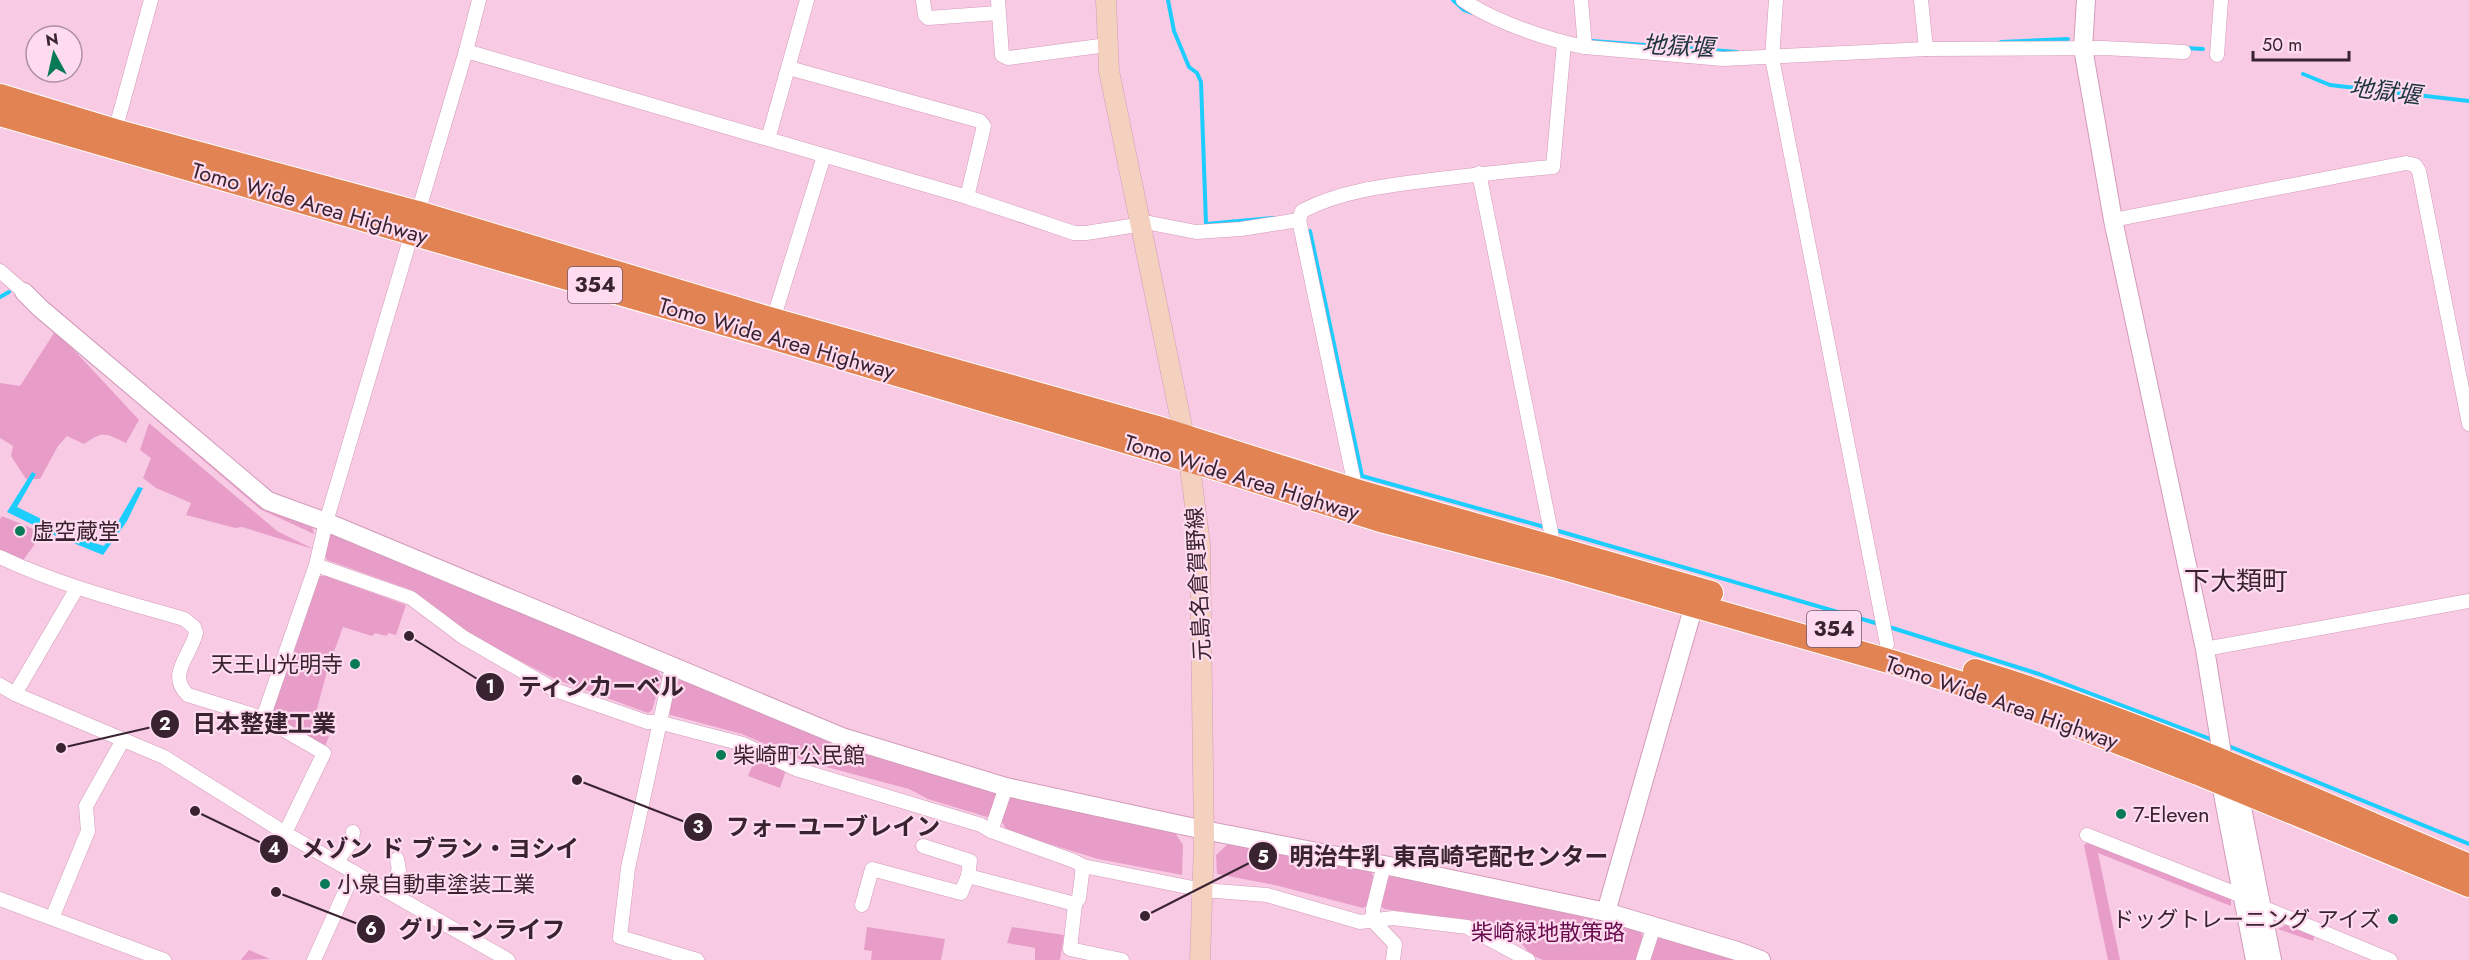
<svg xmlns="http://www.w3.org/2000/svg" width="2469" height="960" viewBox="0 0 2469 960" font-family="Jost,'Noto Sans JP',sans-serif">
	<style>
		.green { fill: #e79dc8 }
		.water { fill: #1dcdfe }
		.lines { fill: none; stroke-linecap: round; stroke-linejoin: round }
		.stream { stroke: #1dcdfe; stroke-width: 4 }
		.minor-casing { stroke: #d29bba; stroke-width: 15 }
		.tertiary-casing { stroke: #d29bba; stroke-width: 20 }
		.secondary-casing { stroke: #d29bba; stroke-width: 21 }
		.trunk-casing { stroke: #fff; stroke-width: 26 }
		.minor { stroke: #fff; stroke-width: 14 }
		.tertiary { stroke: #fff; stroke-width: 18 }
		.secondary { stroke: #f4d0bf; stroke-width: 20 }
		.trunk { stroke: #e28354; stroke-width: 24 }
		.poi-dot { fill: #087a56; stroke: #fedbef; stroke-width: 2 }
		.labels { text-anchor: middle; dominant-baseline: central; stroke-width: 4.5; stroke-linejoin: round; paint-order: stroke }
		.shield { fill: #fedbef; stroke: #745a69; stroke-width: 1.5 }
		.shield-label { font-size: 21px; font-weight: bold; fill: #392330 }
		.street-label { font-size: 22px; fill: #392330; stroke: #fedbef }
		.poi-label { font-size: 22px; fill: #392330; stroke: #fedbef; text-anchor: start }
		.park-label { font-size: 22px; fill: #680c4d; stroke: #fedbef }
		.water-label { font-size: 24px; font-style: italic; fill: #1d353f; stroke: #fedbef }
		.quarter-label { font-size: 26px; fill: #392330; stroke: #fedbef }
		.leader { fill: none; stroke: #392330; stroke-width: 2 }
		.callout-dot { fill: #392330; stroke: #fedbef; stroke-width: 2 }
		.mark-label { font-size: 18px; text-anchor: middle; font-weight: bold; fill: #fff }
		.callout-label { font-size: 24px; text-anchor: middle; font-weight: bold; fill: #392330; stroke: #fedbef; stroke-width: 4.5; stroke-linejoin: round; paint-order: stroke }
	</style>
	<rect width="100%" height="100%" fill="#f8cae4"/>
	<g class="green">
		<path d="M54 333 60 335 139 420 126 443C106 434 104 430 84 444L67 436 58 446 40 479H26L11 456 13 446 0 438V383L20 386Z"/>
		<polygon points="153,409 312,526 314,534 260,509 153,417"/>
		<polygon points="149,423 277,531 313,549 242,527 235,528 186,515 191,503 156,488 143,478 151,458 140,450"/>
		<polygon points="2,516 43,533 21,563 0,555 0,519"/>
		<polygon points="337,533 655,668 662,677 652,710 648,713 555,679 474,637 414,591 327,560 325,555 329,534"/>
		<polygon points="319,576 326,576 406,605 396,635 388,633 387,636 375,633 372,636 343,627 328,668 312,727 329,736 325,746 272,720 270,716 309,598"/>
		<polygon points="682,680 827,740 992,788 996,794 992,813 987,817 928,799 909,789 804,761 742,734 667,714 675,681"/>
		<polygon points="756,757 784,768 785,773 780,788 748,776"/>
		<polygon points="1017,794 1174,831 1183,845 1182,875 1098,859 1007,831 1002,822 1007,799"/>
		<polygon points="2088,842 2231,898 2231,906 2098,853 2120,960 2108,960 2084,845"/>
		<polygon points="1228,844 1369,870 1373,875 1370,904 1363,908 1275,885 1217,874 1216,855"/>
		<polygon points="1394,874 1598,917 1639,930 1643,936 1636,960 1543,960 1531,955 1521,943 1474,921 1384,909 1381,906 1386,879"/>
		<polygon points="2288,924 2315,933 2313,941 2278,929"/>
		<polygon points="867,927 945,939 941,960 871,960 872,951 864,950"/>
		<polygon points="1012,927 1064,935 1060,960 1035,960 1035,948 1007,943"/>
		<polygon points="1665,936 1735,960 1650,960 1656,939"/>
		<polygon points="249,950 270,959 241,960"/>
	</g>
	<polygon class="water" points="32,472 36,474 17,507 82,539 104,546 138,487 143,488 127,521 103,555 56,536 7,512"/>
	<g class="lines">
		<g class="stream">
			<polyline points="1168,0 1174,31 1189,67 1197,73 1201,82 1206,224 1273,218"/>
			<polyline points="1453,0 1464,10 1472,13"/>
			<polyline points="1592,41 1737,52"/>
			<polyline points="2001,42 2068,39"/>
			<polyline points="2186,48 2203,49"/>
			<polyline points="2303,74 2330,85 2469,101"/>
			<polyline points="1310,231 1362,476 1548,528"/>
			<polyline points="0,297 9,292"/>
			<polyline points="1555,530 1879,624"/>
			<polyline points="1886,626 2039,674 2213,740"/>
			<polyline points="2226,745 2469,844"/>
		</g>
		<defs>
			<g id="minor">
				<polyline points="923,0 925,15 928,18 998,13"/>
				<polyline points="998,0 1002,55 1008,58 1107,45"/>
				<path d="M1463 0C1493 21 1548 40 1585 47L1723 59 1926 49 2103 48 2184 52"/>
				<polyline points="1581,0 1585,47"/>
				<polyline points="1776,0 1772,58 1887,644"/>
				<polyline points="1921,0 1926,49"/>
				<path d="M466 51 967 197 1074 233H1086L1150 223 1196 232 1241 229 1299 220 1302 211C1345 189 1392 185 1439 179 1477 175 1515 170 1553 167L1564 43"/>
				<polyline points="2217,55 2221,0"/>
				<polyline points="789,68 980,121 984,126 967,197"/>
				<polyline points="115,131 151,0"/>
				<polyline points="768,139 807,0"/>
				<polyline points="1479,173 1554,547"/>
				<polyline points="1299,220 1356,491"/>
				<polyline points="2113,220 2406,163 2415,165 2419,171 2469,424"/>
				<polyline points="0,271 24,292"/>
				<polyline points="773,320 824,156"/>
				<path d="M0 557C59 585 122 601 184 619L194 627 196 633C191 655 166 675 188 695L263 718"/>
				<polyline points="316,565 411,598 463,637 555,690 647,722 658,722 743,744 796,769 981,825 991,831 1074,861 1083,866 1203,890 1267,895 1360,922 1393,918 1467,927 1528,960"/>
				<polyline points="2205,649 2469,601"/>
				<polyline points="672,667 628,868 620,937 697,960"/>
				<polyline points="0,685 15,694 164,757 285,833 508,960"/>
				<polyline points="15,694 77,588"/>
				<polyline points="991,831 1006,787"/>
				<polyline points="285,833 324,753 263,718 316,565 326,522 466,51 479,0"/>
				<polyline points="2087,835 2242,896 2262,907 2390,960"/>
				<polyline points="336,862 352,841 353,832"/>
				<polyline points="1384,865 1373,909 1373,921 1395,944 1393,960"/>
				<polyline points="968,876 1075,904 1070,949 1122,960"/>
				<polyline points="388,891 399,870 397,859"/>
				<polyline points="0,899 164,960"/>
				<polyline points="1075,904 1079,898 1083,866"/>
				<polyline points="862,905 872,869 961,893 968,876 970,861 923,846"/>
				<polyline points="52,918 88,831 86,806 123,740"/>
				<polyline points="314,960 354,872"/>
				<polyline points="1643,960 1654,926"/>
			</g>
			<g id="tertiary">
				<polyline points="2086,0 2083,48 2113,220 2205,649 2223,760 2221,783 2225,805 2255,960"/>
				<polyline points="24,292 40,308 268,501 326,522 842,737 1006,787 1204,830 1384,865 1606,912 1737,951 1761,960"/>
				<polyline points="2233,781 2243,813 2272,960"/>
				<polyline points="1606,912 1694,605"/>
			</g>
			<polyline id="secondary" points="1106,0 1109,71 1189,460 1200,544 1204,842 1200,960"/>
			<g id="trunk">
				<polyline points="0,96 115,131 418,213 773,320 1154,427 1356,491 1711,593"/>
				<polyline points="0,114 768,336 1216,468 1384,521 1557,566 1892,662 1994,694 2198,773 2469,885"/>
				<path d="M1975 671C2145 723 2306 797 2469 866"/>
			</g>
		</defs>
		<use href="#minor" class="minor-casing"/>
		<use href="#tertiary" class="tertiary-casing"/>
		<use href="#secondary" class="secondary-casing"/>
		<use href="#trunk" class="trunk-casing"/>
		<use href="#minor" class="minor"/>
		<use href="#tertiary" class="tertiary"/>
		<use href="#secondary" class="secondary"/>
		<use href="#trunk" class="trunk"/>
	</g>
	<g class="poi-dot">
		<circle cx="20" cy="531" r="6"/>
		<circle cx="355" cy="664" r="6"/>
		<circle cx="721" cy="755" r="6"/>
		<circle cx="2121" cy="814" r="6"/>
		<circle cx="325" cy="884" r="6"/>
		<circle cx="2393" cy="919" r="6"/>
	</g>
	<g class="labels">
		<g class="shield">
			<rect x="568" y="267" width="54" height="36" rx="4.5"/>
			<rect x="1807" y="611" width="54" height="36" rx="4.5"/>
		</g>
		<g class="shield-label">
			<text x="595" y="285">354</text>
			<text x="1834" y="629">354</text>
		</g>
		<g class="street-label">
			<text transform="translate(310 203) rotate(16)">Tomo Wide Area Highway</text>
			<text transform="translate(777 338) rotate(16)">Tomo Wide Area Highway</text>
			<text transform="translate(1242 477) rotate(17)">Tomo Wide Area Highway</text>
			<text transform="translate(1198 584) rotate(-93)">元島名倉賀野線</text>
			<text transform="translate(2002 702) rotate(19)">Tomo Wide Area Highway</text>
		</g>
		<g class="poi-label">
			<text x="32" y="531">虚空蔵堂</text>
			<text x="343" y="664" text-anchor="end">天王山光明寺</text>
			<text x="733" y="755">柴崎町公民館</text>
			<text x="2133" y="814">7-Eleven</text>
			<text x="337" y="884">小泉自動車塗装工業</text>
			<text x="2381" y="919" text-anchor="end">ドッグトレーニング アイズ</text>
		</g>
		<g class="park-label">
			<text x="1548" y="932">柴崎緑地散策路</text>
		</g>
		<g class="water-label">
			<text transform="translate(1678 46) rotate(3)">地獄堰</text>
			<text transform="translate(2385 91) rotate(7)">地獄堰</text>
		</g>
		<g class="quarter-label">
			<text x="2236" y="581">下大類町</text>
		</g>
	</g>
	<path class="leader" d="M409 636L490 687M61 748L165 724M577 780L698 827M195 811L274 849M1145 916L1263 856M276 892L371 929"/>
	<g class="callout-dot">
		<circle cx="409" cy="636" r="6"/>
		<circle cx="61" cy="748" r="6"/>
		<circle cx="577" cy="780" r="6"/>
		<circle cx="195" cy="811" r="6"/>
		<circle cx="1145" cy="916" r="6"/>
		<circle cx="276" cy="892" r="6"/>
		<circle cx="490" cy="687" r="15"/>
		<circle cx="165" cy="724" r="15"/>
		<circle cx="698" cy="827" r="15"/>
		<circle cx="274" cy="849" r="15"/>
		<circle cx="1263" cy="856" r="15"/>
		<circle cx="371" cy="929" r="15"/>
	</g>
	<g class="mark-label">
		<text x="490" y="693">1</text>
		<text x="165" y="730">2</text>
		<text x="698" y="833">3</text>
		<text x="274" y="855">4</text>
		<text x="1263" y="863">5</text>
		<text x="371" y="935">6</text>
	</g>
	<g class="callout-label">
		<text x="601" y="695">ティンカーベル</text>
		<text x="264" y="732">日本整建工業</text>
		<text x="833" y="835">フォーユーブレイン</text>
		<text x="440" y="857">メゾン ド ブラン・ヨシイ</text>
		<text x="1449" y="865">明治牛乳 東高崎宅配センター</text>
		<text x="482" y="938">グリーンライフ</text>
	</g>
	<g transform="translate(54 54) rotate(352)"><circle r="28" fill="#fedbef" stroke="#af91a3" stroke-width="1.5"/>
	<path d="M0-4.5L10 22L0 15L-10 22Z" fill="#087a56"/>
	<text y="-9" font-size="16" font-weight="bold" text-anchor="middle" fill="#392330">N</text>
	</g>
	<path d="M2253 51v9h96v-9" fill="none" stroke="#392330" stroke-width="3"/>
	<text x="2262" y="51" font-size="18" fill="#392330" stroke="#fedbef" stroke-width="4.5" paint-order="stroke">50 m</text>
</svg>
